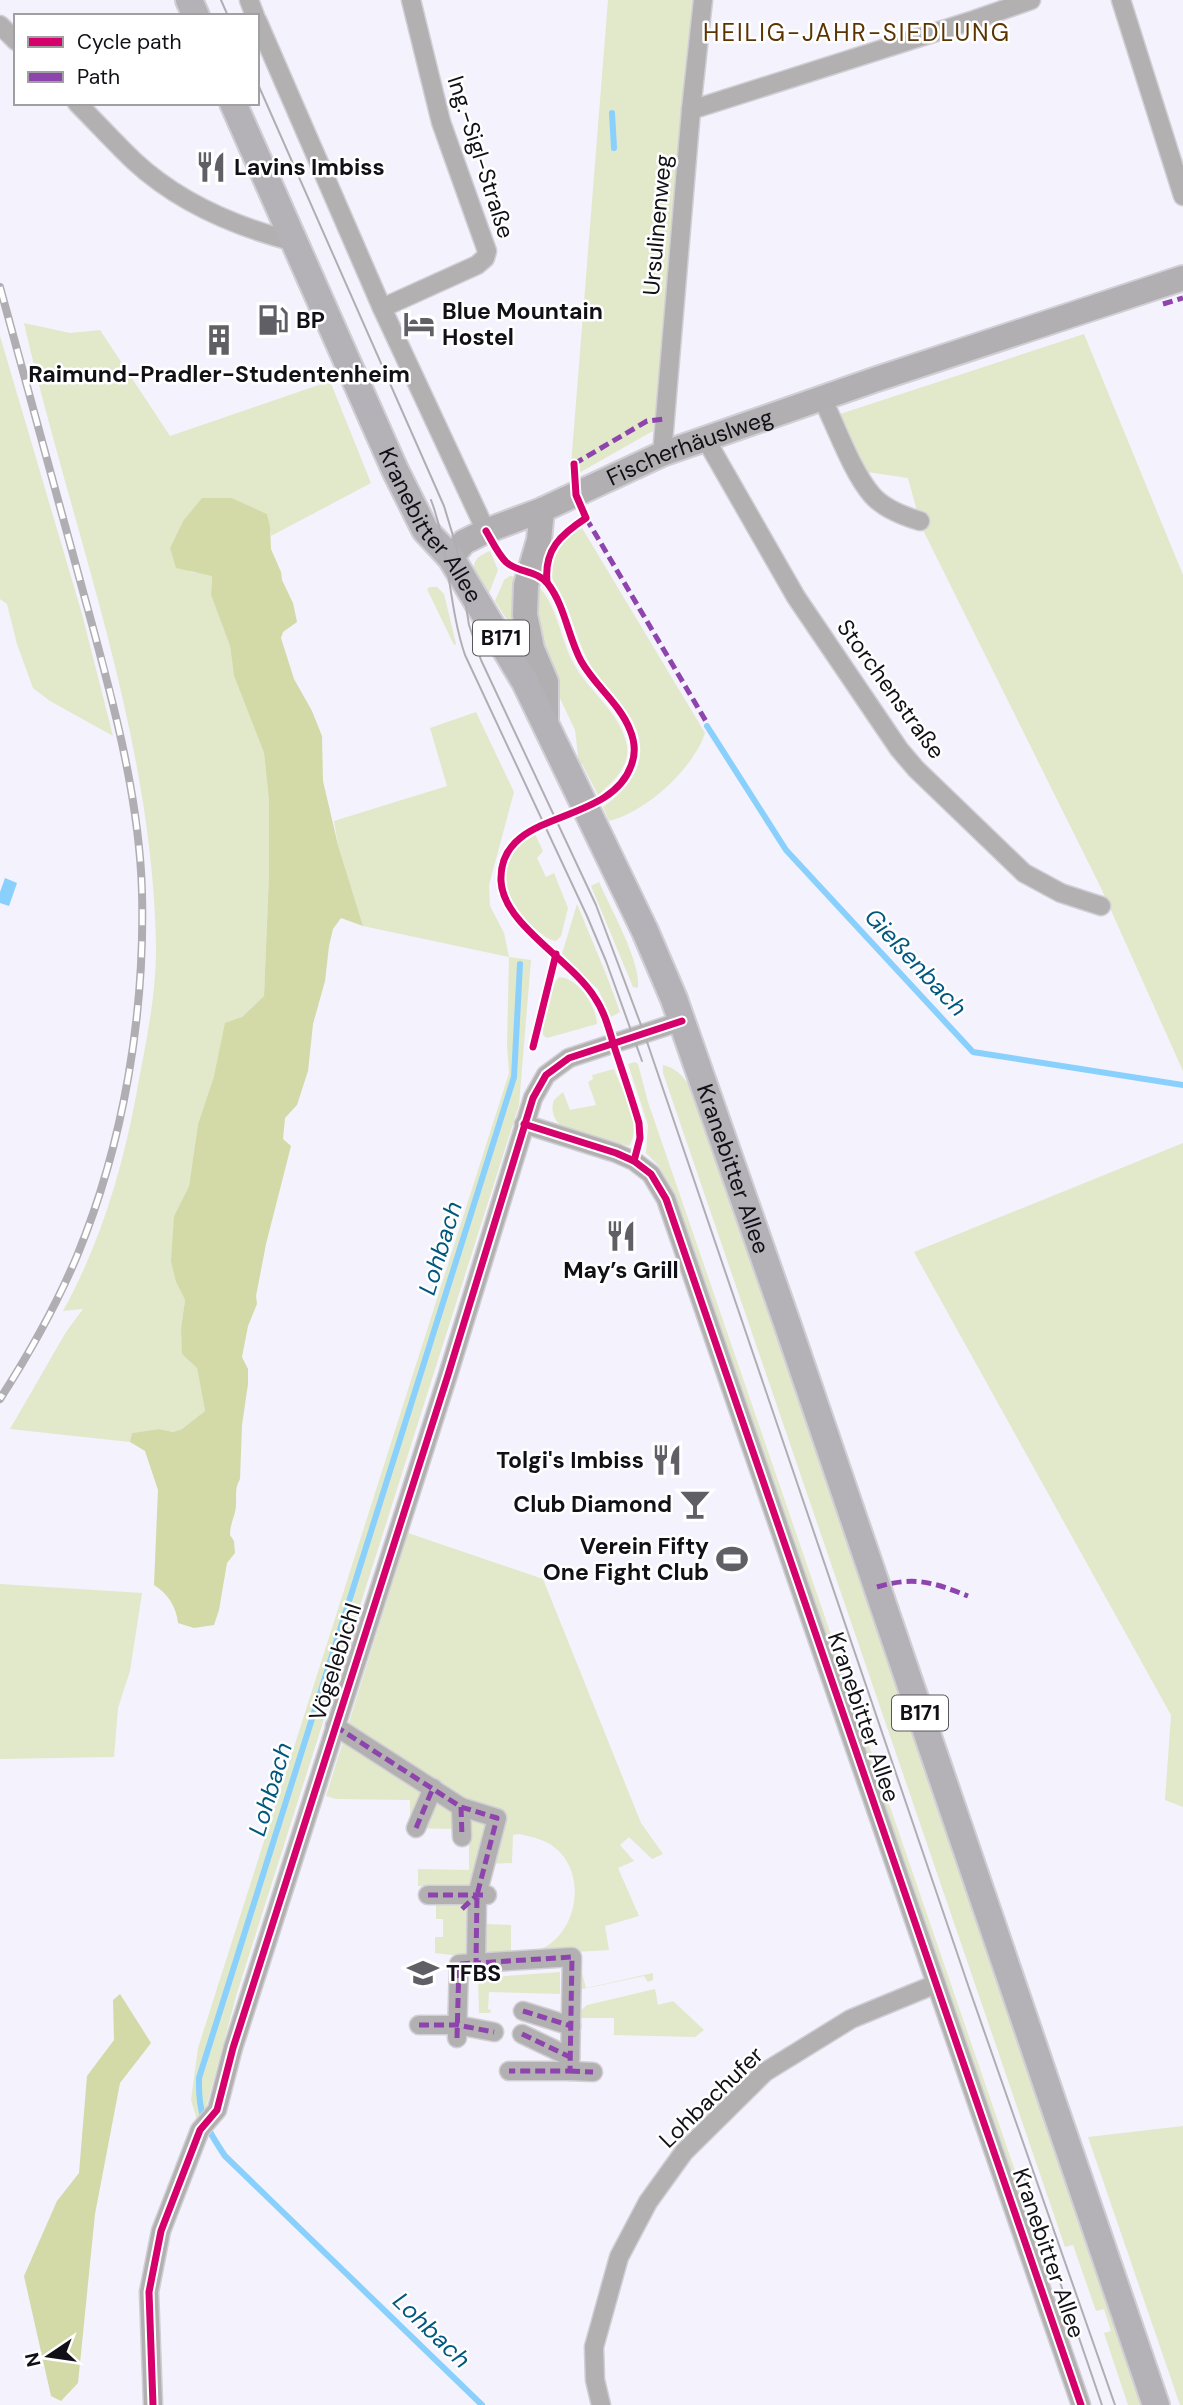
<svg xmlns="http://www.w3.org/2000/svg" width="1183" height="2405" viewBox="0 0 1183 2405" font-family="'DM Sans',sans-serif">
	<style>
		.green { fill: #e2e8ca; fill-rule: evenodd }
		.forest { fill: #d3daa7 }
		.water { fill: #89d0fd }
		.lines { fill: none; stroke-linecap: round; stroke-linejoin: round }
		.stream { stroke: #89d0fd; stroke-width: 6 }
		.street-casing { stroke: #d1cfd6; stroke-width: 21 }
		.secondary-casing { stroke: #d1cfd6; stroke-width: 28 }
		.primary-casing { stroke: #d1cfd6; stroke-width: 30 }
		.street { stroke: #b3b0b1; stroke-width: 18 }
		.secondary { stroke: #b2afb2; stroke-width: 24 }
		.primary { stroke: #b5b2b7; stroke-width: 26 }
		.tram { stroke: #b0aeb3; stroke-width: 2 }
		.rail-casing { stroke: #b0aeb3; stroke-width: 8 }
		.rail { stroke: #fff; stroke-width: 5; stroke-dasharray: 16; stroke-linecap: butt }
		.quiet { stroke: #8e44ad; stroke-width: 5; stroke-dasharray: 10 5; stroke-linecap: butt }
		.cycleway-casing { stroke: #fff; stroke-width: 11 }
		.cycleway { stroke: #d6006c; stroke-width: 7 }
		.labels { text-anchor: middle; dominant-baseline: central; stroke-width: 5; stroke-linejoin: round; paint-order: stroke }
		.shield { fill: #fff; stroke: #58585c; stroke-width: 2 }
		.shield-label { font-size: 21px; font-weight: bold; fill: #111016 }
		.street-label { font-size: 23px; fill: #111016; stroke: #fff }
		.poi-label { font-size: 23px; font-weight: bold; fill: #111016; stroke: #fff; text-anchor: start }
		.neighbourhood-label { font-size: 24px; letter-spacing: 2px; fill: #5b3402; stroke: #fff }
		.water-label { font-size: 24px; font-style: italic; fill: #00587f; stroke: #fff }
	</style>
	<rect width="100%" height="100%" fill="#f4f2fc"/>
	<g class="green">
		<polygon points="608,0 703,0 653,431 570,478"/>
		<path d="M24 323 70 333 100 330 170 436 330 381 371 483 271 536 267 514 232 498 183 521 170 548 191 572 212 575 211 595 230 646 234 676 264 753 269 801V873L264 996 242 1017 214 1076 198 1124 189 1186 174 1216 176 1282 185 1300 181 1328 197 1368 205 1411 182 1429 173 1432 159 1429 132 1433 130 1442 10 1429 66 1332 83 1309 63 1311C100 1244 122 1171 136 1096 145 1046 157 995 156 944 152 731 71 529 24 323Z"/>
		<polygon points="1084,334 1183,575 1183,1071 1101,888 921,526 908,478 867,472 840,414"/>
		<polygon points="0,336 82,614 113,736 50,701 33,688 17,644 7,604 0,599"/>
		<path d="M582 528 705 733C693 769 646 812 609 821L603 807C637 783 654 751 627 712 616 696 602 682 591 666 579 646 574 623 565 602 561 594 556 586 552 578 544 556 566 538 582 528Z"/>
		<path d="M490 551 498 570 489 593C475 577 463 561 490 551Z"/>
		<polygon points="510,576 520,577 517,629 512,628 495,601 504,580"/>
		<path d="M537 585C558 605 560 640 574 664 588 691 622 714 627 746 630 768 612 782 598 795L582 764H579L575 730 547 671 534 631Z"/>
		<polygon points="430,587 437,587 444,594 456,644 454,645 427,589"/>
		<polygon points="476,712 514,792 489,885 490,906 504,933 509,957 531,960 519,1105 237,1993 200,2130 191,2100 198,2048 509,1073 507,1044 509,957 363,926 338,845 334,821 447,786 430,728"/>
		<path d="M535 834 543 851 537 858 546 877 554 873 568 908 561 936 556 941C547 940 540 932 533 927 497 897 491 860 535 834Z"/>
		<path d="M599 882C610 908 641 961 638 988L633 987 591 886Z"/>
		<polygon points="577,904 608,979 620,1012 611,1017 598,989 566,961 562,954"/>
		<path d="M559 977C578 978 596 1006 597 1024L547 1038 543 1035C543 1019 548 990 559 977Z"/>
		<polygon points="635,1062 638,1064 648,1102 1023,2194 1015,2196 672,1192 659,1166 646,1153 648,1125 628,1064"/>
		<path d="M663 1065C682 1069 693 1089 699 1106L1145 2405H1128L1104 2333 1111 2331 1104 2309 1096 2311 1073 2245 1065 2247 663 1073Z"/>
		<path d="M614 1069C622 1091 643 1125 629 1146L564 1128C554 1121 550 1111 554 1100L563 1092 570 1110 596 1105 588 1082 593 1079 592 1075Z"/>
		<polygon points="1183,1143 1183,1807 1165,1800 1171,1715 914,1252"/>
		<path d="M408 1533 543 1579 641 1823 663 1854 652 1859 629 1837 620 1845 634 1861 618 1868 639 1916 605 1926 609 1950 476 1958 435 1953V1937H443V1919H436V1902H428V1886H418V1869L469 1870V1837L456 1829 410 1828V1800L336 1799 326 1796ZM519 1834C532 1837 544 1839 554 1847 586 1871 579 1926 547 1946 536 1952 523 1952 511 1953V1925L487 1924V1864L512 1863 513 1835Z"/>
		<polygon points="0,1584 142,1593 130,1671 118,1708 114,1757 0,1759"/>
		<polygon points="579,1962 586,1988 653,1973 653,1980 648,1982 644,1976 583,1989 579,1988"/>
		<polygon points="560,1972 560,1994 489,1992 488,2009 491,2010 490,2013 479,2013 478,1978"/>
		<polygon points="655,1989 658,2005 673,2001 704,2030 695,2037 614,2035 614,2018 580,2018 580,2011 587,2005"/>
		<polygon points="1183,2126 1183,2405 1180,2405 1088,2137"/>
	</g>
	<g class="forest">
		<path d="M202 498H232L267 514 270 527 271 549 281 572 282 580 293 603 297 622 283 632 281 638 294 679 312 711 322 736 323 781 338 845 363 926 341 918 333 929 329 946 325 981 313 1024 308 1071 297 1105 285 1118 283 1139 291 1146 266 1244 256 1296 257 1304 248 1326 242 1357 248 1369V1384L242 1425 240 1479C233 1490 238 1501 235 1512 233 1520 230 1526 230 1535L234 1541 235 1553 227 1563 219 1610 214 1625 194 1628 178 1623C176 1606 168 1594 154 1585L158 1490 145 1451 130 1442 132 1433 159 1429 173 1432 182 1429 205 1411 197 1368 182 1354 181 1328 185 1300 176 1282 171 1261 174 1216 189 1186 198 1124 214 1076 225 1023 242 1017 264 996 269 873V801L264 753 234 676 230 646 211 595 212 576 176 568 170 548 183 521Z"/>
		<polygon points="120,1994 151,2043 120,2083 95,2214 78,2383 61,2401 51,2396 24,2276 57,2201 79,2173 87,2076 114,2040 113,2000"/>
	</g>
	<polygon class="water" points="5,878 17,883 9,906 0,903 0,892"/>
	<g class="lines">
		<g class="stream">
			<polyline points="612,113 614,148"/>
			<polyline points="707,726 786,850 973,1052 1183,1085"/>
			<path d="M482 2405 225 2156C205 2126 198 2115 199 2078L514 1077 520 964"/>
		</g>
		<defs>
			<g id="street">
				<polyline points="249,0 255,16"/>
				<polyline points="1121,0 1183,196"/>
				<polyline points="257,20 382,308 486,531"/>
				<polyline points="0,25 16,41"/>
				<path d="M77 103C96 122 114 142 134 161 179 203 236 227 295 242"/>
				<polyline points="691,110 974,20 1031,0"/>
				<polyline points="382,308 477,265 485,258 487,251 441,122 411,0"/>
				<path d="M822 398C836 426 852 472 872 495 884 509 903 516 920 521"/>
				<polyline points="705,438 796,597 899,749 916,769 1024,873 1061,893 1101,906"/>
				<polyline points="662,454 691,110 703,0"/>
				<polyline points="524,1124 616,1153 634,1161 651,1174 666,1199 1081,2405"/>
				<polyline points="335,1726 461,1807 497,1818 477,1895 476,1963 572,1957 570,2071 509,2071"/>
				<polyline points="461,1807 462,1837"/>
				<polyline points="416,1828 433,1788"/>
				<polyline points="428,1895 487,1895"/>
				<polyline points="523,2011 571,2026"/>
				<polyline points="419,2025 457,2025 494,2032"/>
				<polyline points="522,2034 570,2057"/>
				<polyline points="457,2038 459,1964 476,1963"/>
				<polyline points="570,2071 593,2072"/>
				<polyline points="153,2405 149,2292 161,2231 200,2130 217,2110 233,2048 448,1375 533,1098 546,1075 569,1058 682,1021"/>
				<polyline points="601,2405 595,2380 594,2347 619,2257 648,2202 684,2152 765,2072 851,2019 936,1984"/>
			</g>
			<g id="secondary">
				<polyline points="542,510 539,540 526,585 525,615 532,649 546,682 546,721"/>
				<path id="s1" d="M451 558 464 542 486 531 542 510 662 454 874 380 1183 278"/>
			</g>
			<g id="primary">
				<polyline points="189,0 196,16"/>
				<path id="s2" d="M233 103 395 470 425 530 451 558 525 682 645 931 674 999 787 1323 1156 2405"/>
			</g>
		</defs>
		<use href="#street" class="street-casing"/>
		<use href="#secondary" class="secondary-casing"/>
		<use href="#primary" class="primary-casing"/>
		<use href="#street" class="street"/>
		<use href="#secondary" class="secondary"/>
		<use href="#primary" class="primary"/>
		<g class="tram">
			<polyline points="221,0 228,16"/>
			<polyline points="257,82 444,506 457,549 469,625 481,660 596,905 644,1033 969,1988 1115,2405"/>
			<path d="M431 500C450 550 448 605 465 655L587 916 606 961 642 1061"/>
			<polyline points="1024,2177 1102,2405"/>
		</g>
		<defs>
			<path id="rail" d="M0 287C27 386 54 485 81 584 108 683 139 789 142 892 145 1014 124 1142 77 1256 56 1306 29 1354 0 1399"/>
		</defs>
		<use href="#rail" class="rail-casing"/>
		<use href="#rail" class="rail"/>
		<g class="quiet">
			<polyline points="1163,304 1183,298"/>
			<polyline points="574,464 647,421 665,419"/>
			<polyline points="586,518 707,723"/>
			<path d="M877 1587C915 1576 932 1582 968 1596"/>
			<polyline points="335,1726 461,1807 497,1818 477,1895 476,1963 572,1957 570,2071 509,2071"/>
			<polyline points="461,1807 462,1837"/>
			<polyline points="416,1828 433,1788"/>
			<polyline points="428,1895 487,1895"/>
			<polyline points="462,1909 477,1895"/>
			<polyline points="523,2011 571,2026"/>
			<polyline points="419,2025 457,2025 494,2032"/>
			<polyline points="522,2034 570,2057"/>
			<polyline points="457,2038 459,1964 476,1963"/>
			<polyline points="570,2071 593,2072"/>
		</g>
		<defs>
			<g id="cycleway">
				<path d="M486 531C492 541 498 554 506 562 518 573 537 570 548 584 565 606 568 637 581 661 595 686 620 704 630 730 635 742 636 754 631 766 609 827 498 808 501 881 503 925 572 960 595 998 606 1014 610 1034 616 1052 624 1076 632 1099 639 1123L640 1138 634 1161"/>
				<path d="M547 582C544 550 560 535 586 518L576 495 574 464"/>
				<polyline points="533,1047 556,954"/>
				<polyline points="524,1124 616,1153 634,1161 651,1174 666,1199 1081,2405"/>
				<polyline points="153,2405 149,2292 161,2231 200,2130 217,2110 233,2048 448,1375 533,1098 546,1075 569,1058 682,1021"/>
			</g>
		</defs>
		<use href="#cycleway" class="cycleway-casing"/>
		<use href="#cycleway" class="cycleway"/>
	</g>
	<defs>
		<symbol id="restaurant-bare" viewBox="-9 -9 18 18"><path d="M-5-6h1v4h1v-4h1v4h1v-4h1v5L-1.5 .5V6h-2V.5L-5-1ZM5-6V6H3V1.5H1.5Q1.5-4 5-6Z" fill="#605f66" stroke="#fff" stroke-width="2.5" paint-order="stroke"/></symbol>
		<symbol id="fuel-bare" viewBox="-9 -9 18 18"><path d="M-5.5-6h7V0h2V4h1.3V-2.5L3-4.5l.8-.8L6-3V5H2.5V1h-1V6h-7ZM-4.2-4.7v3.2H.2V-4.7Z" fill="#605f66" stroke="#fff" stroke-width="2.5" paint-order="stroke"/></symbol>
		<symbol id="hotel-bare" viewBox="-9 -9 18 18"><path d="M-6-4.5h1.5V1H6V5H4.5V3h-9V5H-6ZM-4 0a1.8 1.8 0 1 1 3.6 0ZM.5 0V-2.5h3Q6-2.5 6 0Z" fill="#605f66" stroke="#fff" stroke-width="2.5" paint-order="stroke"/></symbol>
		<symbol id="building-bare" viewBox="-9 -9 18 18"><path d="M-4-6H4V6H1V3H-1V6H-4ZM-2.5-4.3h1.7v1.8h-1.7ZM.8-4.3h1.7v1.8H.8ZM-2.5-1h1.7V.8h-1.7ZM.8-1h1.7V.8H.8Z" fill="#605f66" stroke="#fff" stroke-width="2.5" paint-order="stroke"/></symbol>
		<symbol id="bar-bare" viewBox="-9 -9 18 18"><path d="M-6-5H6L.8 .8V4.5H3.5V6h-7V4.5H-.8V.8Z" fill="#605f66" stroke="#fff" stroke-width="2.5" paint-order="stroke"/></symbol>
		<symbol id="stadium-bare" viewBox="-9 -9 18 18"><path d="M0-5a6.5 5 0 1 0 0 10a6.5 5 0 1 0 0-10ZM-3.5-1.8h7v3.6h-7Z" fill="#605f66" stroke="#fff" stroke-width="2.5" paint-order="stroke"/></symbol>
		<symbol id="school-bare" viewBox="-9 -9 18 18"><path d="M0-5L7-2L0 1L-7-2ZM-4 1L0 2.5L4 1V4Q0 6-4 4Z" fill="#605f66" stroke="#fff" stroke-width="2.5" paint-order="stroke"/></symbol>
	</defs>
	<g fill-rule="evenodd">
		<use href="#restaurant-bare" x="189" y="145" width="44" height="44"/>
		<use href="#fuel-bare" x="251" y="298" width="44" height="44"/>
		<use href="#hotel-bare" x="397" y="302" width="44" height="44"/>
		<use href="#building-bare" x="197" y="318" width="44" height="44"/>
		<use href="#restaurant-bare" x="599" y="1214" width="44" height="44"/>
		<use href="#restaurant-bare" x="645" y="1438" width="44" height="44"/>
		<use href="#bar-bare" x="673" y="1482" width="44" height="44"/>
		<use href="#stadium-bare" x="710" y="1537" width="44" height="44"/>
		<use href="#school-bare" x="401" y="1951" width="44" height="44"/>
	</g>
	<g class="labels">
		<g class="shield">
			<rect x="473" y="620.5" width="56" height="35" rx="5"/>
			<rect x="892" y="1695.5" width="56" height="35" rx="5"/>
		</g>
		<g class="shield-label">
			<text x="501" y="638">B171</text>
			<text x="920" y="1713">B171</text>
		</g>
		<g class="street-label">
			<text transform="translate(481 157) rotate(72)">Ing.-Sigl-Straße</text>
			<text transform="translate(657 225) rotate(-85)">Ursulinenweg</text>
			<text stroke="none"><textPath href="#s1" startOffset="266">Fischerhäuslweg</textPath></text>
			<text stroke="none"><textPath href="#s2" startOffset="467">Kranebitter Allee</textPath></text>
			<text transform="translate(891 689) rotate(54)">Storchenstraße</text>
			<text stroke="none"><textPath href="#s2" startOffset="1181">Kranebitter Allee</textPath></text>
			<text transform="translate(335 1662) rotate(-72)">Vögelebichl</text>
			<text transform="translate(864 1717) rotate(71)">Kranebitter Allee</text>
			<text transform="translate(711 2097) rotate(-44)">Lohbachufer</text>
			<text transform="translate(1049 2253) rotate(71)">Kranebitter Allee</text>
		</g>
		<g class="poi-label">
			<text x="234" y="167">Lavins Imbiss</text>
			<text x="442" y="311">Blue Mountain<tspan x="442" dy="26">Hostel</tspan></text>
			<text x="296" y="320">BP</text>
			<text x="219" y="374" text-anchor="middle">Raimund-Pradler-Studentenheim</text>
			<text x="621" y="1270" text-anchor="middle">May’s Grill</text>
			<text x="644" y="1460" text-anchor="end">Tolgi's Imbiss</text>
			<text x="672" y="1504" text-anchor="end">Club Diamond</text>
			<text x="709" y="1546" text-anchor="end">Verein Fifty<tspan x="709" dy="26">One Fight Club</tspan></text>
			<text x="446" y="1973">TFBS</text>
		</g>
		<g class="neighbourhood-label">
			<text x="857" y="32">HEILIG-JAHR-SIEDLUNG</text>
		</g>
		<g class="water-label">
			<text transform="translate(916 962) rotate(47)">Gießenbach</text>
			<text transform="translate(440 1248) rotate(-73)">Lohbach</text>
			<text transform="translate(270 1789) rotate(-73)">Lohbach</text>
			<text transform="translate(432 2330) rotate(44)">Lohbach</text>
		</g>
	</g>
	<rect x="14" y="14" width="245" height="91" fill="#ffffff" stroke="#a09fa2" stroke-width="2"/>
	<rect x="28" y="37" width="35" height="10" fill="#d6006c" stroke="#a09fa2" stroke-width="2"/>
	<text x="77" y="49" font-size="21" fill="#111016">Cycle path</text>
	<rect x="28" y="72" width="35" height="10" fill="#8e44ad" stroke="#a09fa2" stroke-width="2"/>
	<text x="77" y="84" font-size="21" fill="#111016">Path</text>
	<g transform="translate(49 2356) rotate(257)" stroke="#ffffff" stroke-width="5" paint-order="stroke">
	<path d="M0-5L12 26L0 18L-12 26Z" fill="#111016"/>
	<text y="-10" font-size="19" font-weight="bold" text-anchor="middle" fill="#111016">N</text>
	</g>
</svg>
